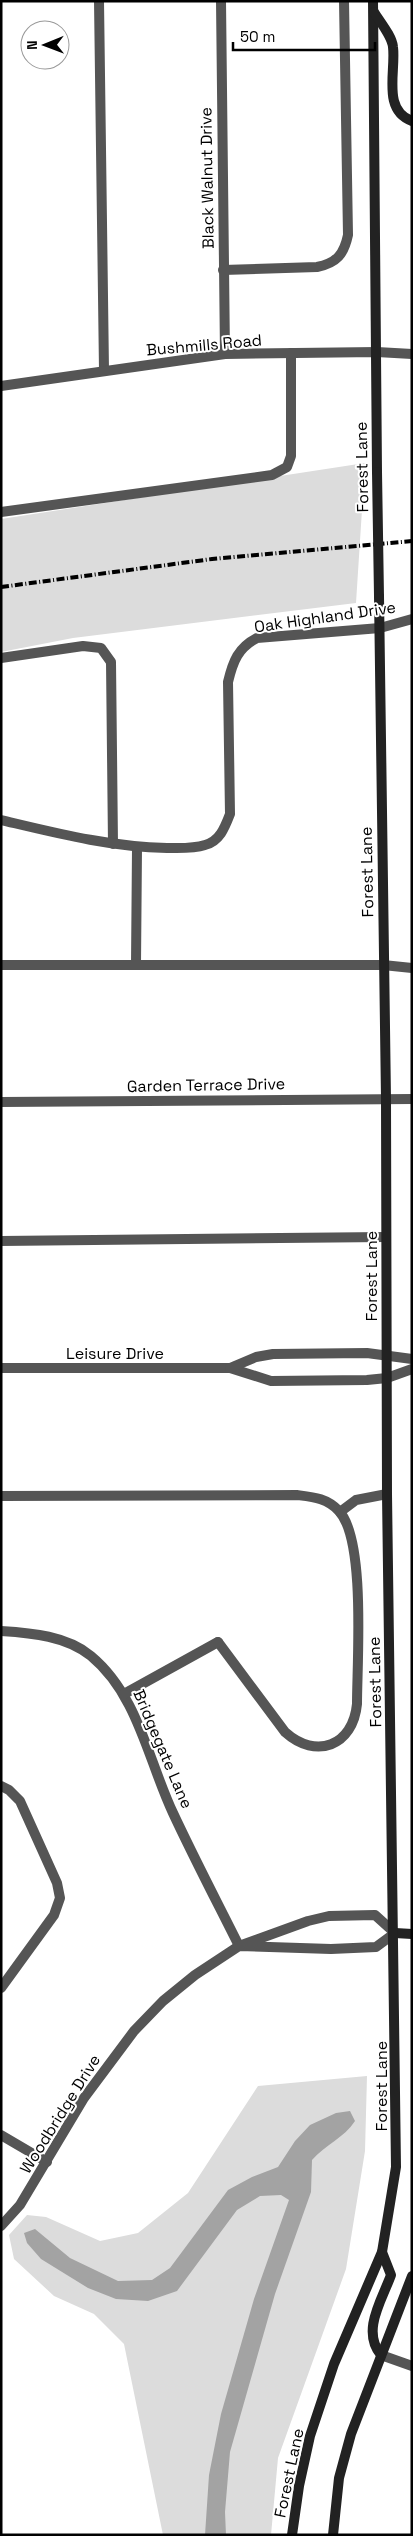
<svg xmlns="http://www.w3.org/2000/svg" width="413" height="2536" viewBox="0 0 413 2536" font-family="'Space Grotesk',sans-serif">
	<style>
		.green { fill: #dcdcdc }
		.water { fill: #a3a3a3 }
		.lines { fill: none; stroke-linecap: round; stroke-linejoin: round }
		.service { stroke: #555; stroke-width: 10 }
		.minor { stroke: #555; stroke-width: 10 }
		.tertiary { stroke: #555; stroke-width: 10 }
		.secondary { stroke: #222; stroke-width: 10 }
		.rail { stroke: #000; stroke-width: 4; stroke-dasharray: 8 2.5 1 2.5; stroke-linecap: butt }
		.secondary-bridge { stroke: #222; stroke-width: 10 }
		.labels { text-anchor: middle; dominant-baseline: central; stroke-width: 4; stroke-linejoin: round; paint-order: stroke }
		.street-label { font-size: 16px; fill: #000; stroke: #fff }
	</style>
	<rect width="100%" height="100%" fill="#fff"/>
	<g class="green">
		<polygon points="365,463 356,603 73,638 1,652 1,519"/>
		<polygon points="367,2076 365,2151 346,2269 278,2458 271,2535 163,2535 124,2344 94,2314 54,2296 14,2259 9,2235 27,2215 46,2217 100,2241 138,2233 188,2193 258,2086"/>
	</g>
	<path class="water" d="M350 2111 355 2121C344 2138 325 2145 312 2160L311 2192 275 2294 230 2452 225 2512 226 2535H205L209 2475 221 2414 254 2299 289 2200 281 2195 260 2196 237 2210 177 2291 148 2301 116 2299 88 2288 41 2259 27 2243 24 2233 35 2229 70 2258 118 2281 152 2280 170 2268 228 2190 252 2177 278 2167 295 2141 310 2125 336 2113Z"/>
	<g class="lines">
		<g class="service">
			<polyline points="99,1 104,370"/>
			<path d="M223 270 317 267C337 263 344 254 348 235L344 1"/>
			<polyline points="1,512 272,475 287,467 291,456 291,353"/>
			<polyline points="1,658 83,646 101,648 111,662 113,844"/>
			<polyline points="136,964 137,848"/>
			<polyline points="1,965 383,965"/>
			<polyline points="1,1241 386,1237"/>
			<path d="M1 1496 297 1495C313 1497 327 1498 339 1511 366 1540 357 1662 357 1704 353 1746 316 1760 285 1732L218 1642"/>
			<polyline points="340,1512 356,1500 387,1494"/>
			<polyline points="1,1786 9,1790 20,1801 57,1883 60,1898 54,1915 1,1988"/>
			<polyline points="381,2355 412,2366"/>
		</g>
		<g class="minor">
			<polyline points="221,1 225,354"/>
			<polyline points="1,386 225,354 377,352 412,354"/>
			<path d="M1 820C56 833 110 847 167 848 179 848 193 849 205 845 220 841 225 827 230 814L228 682C233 661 238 648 257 638L380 628 412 619"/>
			<polyline points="383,965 412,968"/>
			<polyline points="1,1102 412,1099"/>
			<path d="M1 1631C32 1633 67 1636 91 1656 138 1695 148 1760 173 1813 194 1858 217 1902 239 1946"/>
			<polyline points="124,1694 218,1642"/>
			<polyline points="1,2135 47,2162"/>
			<polyline points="1,2226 20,2205 84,2098 134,2031 163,2001 195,1975 239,1946 308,1921 329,1916 375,1915 395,1933 376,1947 331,1949 239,1946"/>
		</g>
		<g class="tertiary">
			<polyline points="1,1368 230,1368 271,1381 367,1380 387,1378 412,1369"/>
			<polyline points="230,1368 256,1357 273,1354 367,1353 412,1359"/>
		</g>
		<g class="secondary">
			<polyline points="373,1 377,472"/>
			<path d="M374 12C380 22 392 36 393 47 396 72 382 110 412 121"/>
			<polyline points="395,1933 412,1934"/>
			<path d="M381 2355C361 2331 382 2300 391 2275L382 2252"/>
			<polyline points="292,2535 299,2486 310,2436 334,2364 382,2252 396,2167 387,1494 386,1099 379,596"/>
			<polyline points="333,2535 339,2478 351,2434 412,2276"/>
		</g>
		<polyline class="rail" points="1,587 212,559 412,541"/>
		<polyline class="secondary-bridge" points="377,472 379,596"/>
	</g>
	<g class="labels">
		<g class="street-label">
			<text transform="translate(207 178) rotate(-91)">Black Walnut Drive</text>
			<text transform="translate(204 345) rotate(-5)">Bushmills Road</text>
			<text transform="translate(362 467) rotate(-91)">Forest Lane</text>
			<text transform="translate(325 617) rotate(-8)">Oak Highland Drive</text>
			<text transform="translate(367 872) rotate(-91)">Forest Lane</text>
			<text transform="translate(206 1085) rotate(-1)">Garden Terrace Drive</text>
			<text transform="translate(371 1276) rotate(-90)">Forest Lane</text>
			<text x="115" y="1353">Leisure Drive</text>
			<text transform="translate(375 1682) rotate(-91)">Forest Lane</text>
			<text transform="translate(163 1749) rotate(67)">Bridgegate Lane</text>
			<text transform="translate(381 2086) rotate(-90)">Forest Lane</text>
			<text transform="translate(60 2114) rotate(-58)">Woodbridge Drive</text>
			<text transform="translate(289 2473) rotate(-78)">Forest Lane</text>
		</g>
	</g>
	<rect width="413" height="2536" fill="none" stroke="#000000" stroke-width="5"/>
	<g transform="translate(45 45) rotate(269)"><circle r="24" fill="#ffffff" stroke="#999999"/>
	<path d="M0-4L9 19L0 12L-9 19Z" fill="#000000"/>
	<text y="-8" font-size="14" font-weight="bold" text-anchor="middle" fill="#000000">N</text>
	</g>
	<path d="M233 42v8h142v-8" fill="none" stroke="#000000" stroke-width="2.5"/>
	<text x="240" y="42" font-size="15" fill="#000000" stroke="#ffffff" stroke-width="4" paint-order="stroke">50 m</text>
</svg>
